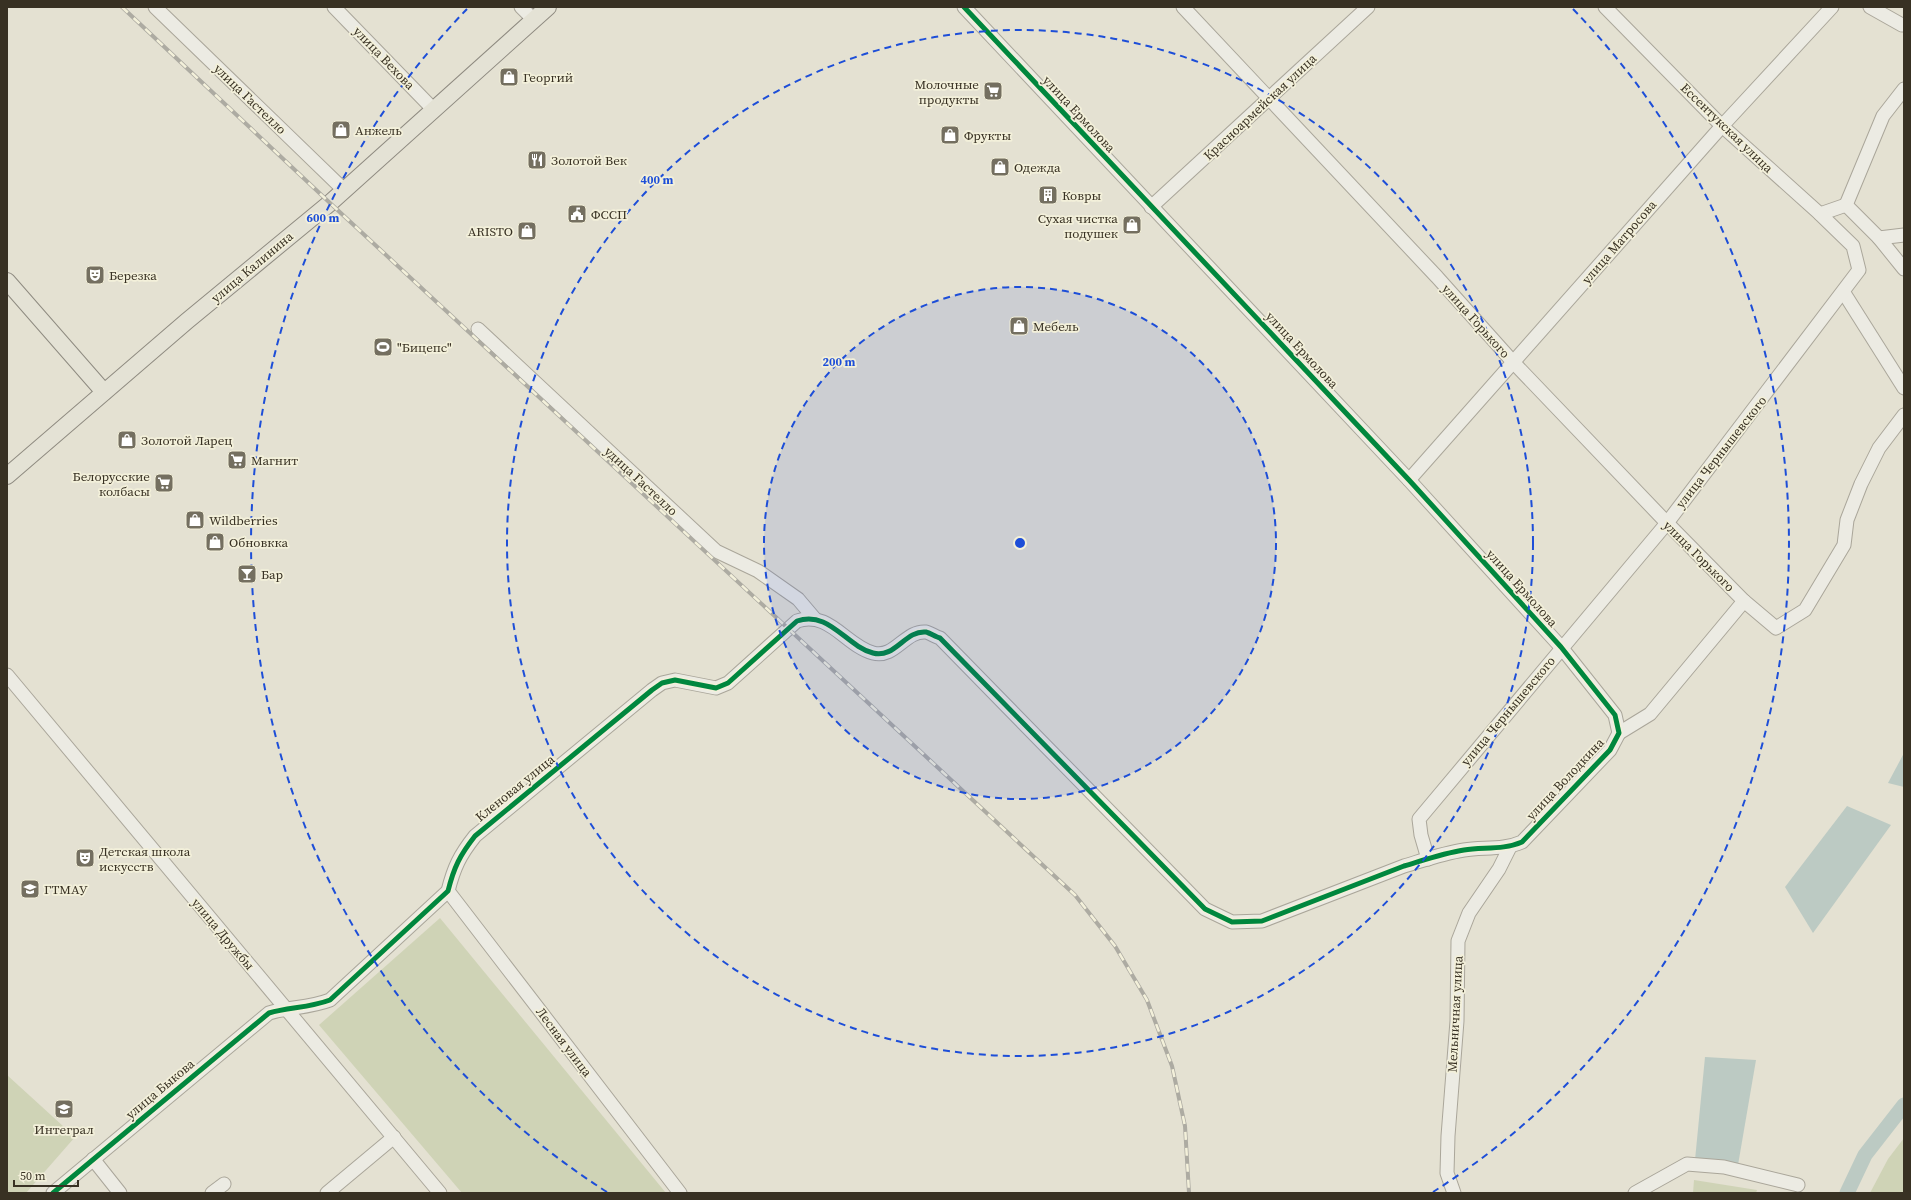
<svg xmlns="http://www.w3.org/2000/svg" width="1911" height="1200" viewBox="0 0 1911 1200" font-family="'Source Serif 4',serif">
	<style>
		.green { fill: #cfd3b6 }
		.water { fill: #bccac3 }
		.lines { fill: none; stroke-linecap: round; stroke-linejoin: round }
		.river { stroke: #bccac3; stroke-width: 15 }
		.minor-casing { stroke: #aaa69a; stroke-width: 15 }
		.major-casing { stroke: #8f8b81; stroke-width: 18 }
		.minor { stroke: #ecebe3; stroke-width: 13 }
		.major { stroke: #e4e2d5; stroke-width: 16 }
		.rail-casing { stroke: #adaba2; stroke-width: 4 }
		.rail { stroke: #f3f0da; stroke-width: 2.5; stroke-dasharray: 8; stroke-linecap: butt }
		.cycleway-casing { stroke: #f3f0da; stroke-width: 8 }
		.cycleway { stroke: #00873e; stroke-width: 5 }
		.ring { fill: none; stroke: #1d4ed8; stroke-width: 2; stroke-dasharray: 7 5 }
		.labels { text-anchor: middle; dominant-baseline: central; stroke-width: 3.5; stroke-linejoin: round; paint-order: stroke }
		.street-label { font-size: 13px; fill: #383123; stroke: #f3f0da }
		.poi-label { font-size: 13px; fill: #383123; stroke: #f3f0da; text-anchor: start }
		.centre { fill: #1d4ed8; stroke: #f3f0da; stroke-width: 2 }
		.ring-label { font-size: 12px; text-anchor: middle; font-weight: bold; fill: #1d4ed8; stroke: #f3f0da; stroke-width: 3.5; stroke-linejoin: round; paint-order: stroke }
	</style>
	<rect width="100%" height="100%" fill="#e4e1d2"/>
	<g class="green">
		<polygon points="440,918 666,1193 462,1193 319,1025"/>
		<polygon points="7,1075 75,1137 26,1193 7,1193"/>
		<polygon points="1904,1138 1904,1193 1870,1193 1888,1159"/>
		<polygon points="1694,1180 1757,1190 1756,1193 1693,1193"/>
	</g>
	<g class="water">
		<polygon points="1904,753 1904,787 1888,783"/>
		<polygon points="1847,806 1891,825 1813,933 1785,887"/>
		<polygon points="1705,1057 1756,1060 1738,1165 1695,1160"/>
	</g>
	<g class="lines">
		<polyline class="river" points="1847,1193 1865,1155 1904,1105"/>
		<defs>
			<g id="minor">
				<polyline points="155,7 344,190"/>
				<polyline points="334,7 433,109"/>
				<polyline points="521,7 534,20"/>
				<polyline points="1183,7 1437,277 1513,362 1667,523 1744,601 1776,628 1805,610 1844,545 1847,520 1861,484 1879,448 1904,415"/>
				<polyline points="1870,7 1902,25"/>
				<polyline points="1846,205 1883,116 1904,89"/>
				<polyline points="1151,207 1368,7"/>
				<polyline points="1820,214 1846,205 1879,238 1904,269"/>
				<polyline points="1879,238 1904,235"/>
				<polyline points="1844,293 1904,388"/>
				<polyline points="478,329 716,551 758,571 798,599 815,619"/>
				<polyline points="1409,480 1722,126 1832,7"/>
				<polyline points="7,675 440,1193"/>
				<polyline points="1619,733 1650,714 1744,601"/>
				<polyline points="1428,859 1421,835 1419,819 1667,523 1859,270 1853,246 1820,214 1722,126 1605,7"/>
				<polyline points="448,891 680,1193"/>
				<polyline points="93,1159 120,1193"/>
				<path d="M53 1193 269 1013C289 1007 309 1008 330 1000L448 891C454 867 460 855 475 836L652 690 662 683 675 680 716 688 728 683 797 621C829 610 846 646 873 653 895 659 905 630 926 632 930 633 936 637 940 638L1205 909 1232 922 1262 921 1404 866C1424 860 1444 853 1464 850 1483 847 1504 850 1522 842L1610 750 1619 733 1615 715 1561 647 1409 480 964 7"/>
				<polyline points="212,1193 224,1184"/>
				<polyline points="327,1193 394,1137"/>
				<polyline points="1454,1193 1447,1173 1448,1136 1457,1021 1458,941 1469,913 1499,869 1510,847"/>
				<polyline points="1635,1193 1687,1164 1724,1167 1798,1185"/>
			</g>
			<g id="major">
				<polyline points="7,281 104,392"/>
				<polyline points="7,476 187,321 330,203 548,7"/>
			</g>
		</defs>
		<use href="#minor" class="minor-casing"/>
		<use href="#major" class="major-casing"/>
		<use href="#minor" class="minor"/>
		<use href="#major" class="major"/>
		<defs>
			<polyline id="rail" points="122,7 330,203 1075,895 1115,946 1147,1000 1172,1066 1185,1126 1189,1193"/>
		</defs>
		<use href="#rail" class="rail-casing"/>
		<use href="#rail" class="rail"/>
		<defs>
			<path id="cycleway" d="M53 1193 269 1013C289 1007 309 1008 330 1000L448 891C454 867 460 855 475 836L652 690 662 683 675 680 716 688 728 683 797 621C829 610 846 646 873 653 895 659 905 630 926 632 930 633 936 637 940 638L1205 909 1232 922 1262 921 1404 866C1424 860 1444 853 1464 850 1483 847 1504 850 1522 842L1610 750 1619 733 1615 715 1561 647 1409 480 964 7"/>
		</defs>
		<use href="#cycleway" class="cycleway-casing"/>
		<use href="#cycleway" class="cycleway"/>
	</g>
	<circle cx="1020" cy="543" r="256" fill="#1d4ed8" fill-opacity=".12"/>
	<g class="ring">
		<circle cx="1020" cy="543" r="256"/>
		<circle cx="1020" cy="543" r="513"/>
		<path d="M607 1192A769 769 0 0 1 467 9M1573 9A769 769 0 0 1 1433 1192"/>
	</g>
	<defs>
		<symbol id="shop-square" viewBox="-11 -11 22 22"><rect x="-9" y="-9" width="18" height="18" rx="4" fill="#746f60" stroke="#f3f0da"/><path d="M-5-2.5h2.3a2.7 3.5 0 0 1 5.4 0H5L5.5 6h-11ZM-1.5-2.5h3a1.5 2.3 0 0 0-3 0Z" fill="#fff"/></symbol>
		<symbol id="supermarket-square" viewBox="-11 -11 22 22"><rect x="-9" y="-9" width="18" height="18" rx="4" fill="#746f60" stroke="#f3f0da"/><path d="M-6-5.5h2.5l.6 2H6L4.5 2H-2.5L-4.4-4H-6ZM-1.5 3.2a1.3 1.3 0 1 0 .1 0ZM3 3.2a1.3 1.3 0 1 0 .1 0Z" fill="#fff"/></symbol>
		<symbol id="restaurant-square" viewBox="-11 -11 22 22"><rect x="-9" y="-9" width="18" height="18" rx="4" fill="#746f60" stroke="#f3f0da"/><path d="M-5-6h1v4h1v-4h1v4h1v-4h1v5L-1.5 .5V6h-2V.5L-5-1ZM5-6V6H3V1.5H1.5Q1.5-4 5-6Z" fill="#fff"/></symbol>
		<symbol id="building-square" viewBox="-11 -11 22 22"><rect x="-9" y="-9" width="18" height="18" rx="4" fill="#746f60" stroke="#f3f0da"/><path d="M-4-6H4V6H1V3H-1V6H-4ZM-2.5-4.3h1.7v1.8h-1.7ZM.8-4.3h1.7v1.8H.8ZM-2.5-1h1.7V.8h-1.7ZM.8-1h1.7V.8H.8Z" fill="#fff"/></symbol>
		<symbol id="civic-square" viewBox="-11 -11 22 22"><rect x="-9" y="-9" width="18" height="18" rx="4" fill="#746f60" stroke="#f3f0da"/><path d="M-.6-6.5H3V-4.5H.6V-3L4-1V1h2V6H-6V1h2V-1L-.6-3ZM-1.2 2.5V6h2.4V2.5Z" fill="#fff"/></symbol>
		<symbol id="theatre-square" viewBox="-11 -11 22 22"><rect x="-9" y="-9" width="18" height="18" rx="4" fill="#746f60" stroke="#f3f0da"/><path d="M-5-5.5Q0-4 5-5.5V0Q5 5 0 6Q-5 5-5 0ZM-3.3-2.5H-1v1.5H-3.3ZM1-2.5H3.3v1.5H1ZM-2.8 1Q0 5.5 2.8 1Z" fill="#fff"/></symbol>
		<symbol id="stadium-square" viewBox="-11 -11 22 22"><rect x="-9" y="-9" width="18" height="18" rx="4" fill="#746f60" stroke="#f3f0da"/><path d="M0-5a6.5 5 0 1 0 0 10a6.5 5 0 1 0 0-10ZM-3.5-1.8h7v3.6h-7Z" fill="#fff"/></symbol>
		<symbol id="bar-square" viewBox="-11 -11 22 22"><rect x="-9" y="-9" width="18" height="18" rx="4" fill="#746f60" stroke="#f3f0da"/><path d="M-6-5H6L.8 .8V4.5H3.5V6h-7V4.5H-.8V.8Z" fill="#fff"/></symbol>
		<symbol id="university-square" viewBox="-11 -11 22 22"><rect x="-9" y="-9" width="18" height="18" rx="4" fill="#746f60" stroke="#f3f0da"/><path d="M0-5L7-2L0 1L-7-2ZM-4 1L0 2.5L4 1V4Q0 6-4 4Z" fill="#fff"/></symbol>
	</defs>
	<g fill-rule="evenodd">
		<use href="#shop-square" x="498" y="66" width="22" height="22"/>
		<use href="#supermarket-square" x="982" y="80" width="22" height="22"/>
		<use href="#shop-square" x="330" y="119" width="22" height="22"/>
		<use href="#shop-square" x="939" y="124" width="22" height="22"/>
		<use href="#restaurant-square" x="526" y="149" width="22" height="22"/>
		<use href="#shop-square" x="989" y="156" width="22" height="22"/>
		<use href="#building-square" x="1037" y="184" width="22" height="22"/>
		<use href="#civic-square" x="566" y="203" width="22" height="22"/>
		<use href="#shop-square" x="1121" y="214" width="22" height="22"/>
		<use href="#shop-square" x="516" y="220" width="22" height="22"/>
		<use href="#theatre-square" x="84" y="264" width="22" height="22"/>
		<use href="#shop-square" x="1008" y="315" width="22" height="22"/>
		<use href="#stadium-square" x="372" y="336" width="22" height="22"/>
		<use href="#shop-square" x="116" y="429" width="22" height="22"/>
		<use href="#supermarket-square" x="226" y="449" width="22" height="22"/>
		<use href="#supermarket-square" x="153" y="472" width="22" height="22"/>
		<use href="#shop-square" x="184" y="509" width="22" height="22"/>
		<use href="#shop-square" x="204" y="531" width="22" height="22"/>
		<use href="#bar-square" x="236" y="563" width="22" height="22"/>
		<use href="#theatre-square" x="74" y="847" width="22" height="22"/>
		<use href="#university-square" x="19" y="878" width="22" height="22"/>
		<use href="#university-square" x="53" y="1098" width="22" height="22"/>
	</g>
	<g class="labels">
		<g class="street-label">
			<text transform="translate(384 58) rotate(46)">улица Вехова</text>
			<text transform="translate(250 99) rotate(44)">улица Гастелло</text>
			<text transform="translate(1260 107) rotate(-43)">Красноармейская улица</text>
			<text transform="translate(1079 114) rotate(47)">улица Ермолова</text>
			<text transform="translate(1727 128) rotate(44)">Ессентукская улица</text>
			<text transform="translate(1619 242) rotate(-49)">улица Матросова</text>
			<text transform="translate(252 267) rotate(-40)">улица Калинина</text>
			<text transform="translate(1476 321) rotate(48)">улица Горького</text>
			<text transform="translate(1302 350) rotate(47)">улица Ермолова</text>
			<text transform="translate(1721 452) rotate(-52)">улица Чернышевского</text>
			<text transform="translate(641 481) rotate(43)">удица Гастелло</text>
			<text transform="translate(1699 556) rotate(45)">улица Горького</text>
			<text transform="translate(1522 588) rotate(48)">улица Ермолова</text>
			<text transform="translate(1508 711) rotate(-50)">улица Чернышевского</text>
			<text transform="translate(1565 779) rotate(-47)">улица Володкина</text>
			<text transform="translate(515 788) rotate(-39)">Кленовая улица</text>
			<text transform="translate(223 934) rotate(50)">улица Дружбы</text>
			<text transform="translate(1455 1014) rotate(-87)">Мельничная улица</text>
			<text transform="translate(564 1042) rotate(53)">Лесная улица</text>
			<text transform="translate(160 1089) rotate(-40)">улица Быкова</text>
		</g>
		<g class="poi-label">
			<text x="523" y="77">Георгий</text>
			<text x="979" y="84" text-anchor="end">Молочные<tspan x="979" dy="15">продукты</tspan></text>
			<text x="355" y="130">Анжель</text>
			<text x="964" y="135">Фрукты</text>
			<text x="551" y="160">Золотой Век</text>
			<text x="1014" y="167">Одежда</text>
			<text x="1062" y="195">Ковры</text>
			<text x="591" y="214">ФССП</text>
			<text x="1118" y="218" text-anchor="end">Сухая чистка<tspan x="1118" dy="15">подушек</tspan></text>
			<text x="513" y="231" text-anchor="end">ARISTO</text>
			<text x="109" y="275">Березка</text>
			<text x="1033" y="326">Мебель</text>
			<text x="397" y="347">"Бицепс"</text>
			<text x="141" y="440">Золотой Ларец</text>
			<text x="251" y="460">Магнит</text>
			<text x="150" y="476" text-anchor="end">Белорусские<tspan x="150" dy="15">колбасы</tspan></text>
			<text x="209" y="520">Wildberries</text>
			<text x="229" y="542">Обновкка</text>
			<text x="261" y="574">Бар</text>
			<text x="99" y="851">Детская школа<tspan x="99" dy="15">искусств</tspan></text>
			<text x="44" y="889">ГТМАУ</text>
			<text x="64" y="1129" text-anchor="middle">Интеграл</text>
		</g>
	</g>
	<circle cx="1020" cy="543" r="6" class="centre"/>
	<g class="ring-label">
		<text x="657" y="184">400 m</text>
		<text x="323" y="222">600 m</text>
		<text x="839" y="366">200 m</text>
	</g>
	<rect width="1911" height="1200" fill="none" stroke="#383123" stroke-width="16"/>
	<path d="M14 1180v6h64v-6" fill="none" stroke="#383123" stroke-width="2"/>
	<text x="20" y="1180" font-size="12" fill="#383123" stroke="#f3f0da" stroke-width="3" paint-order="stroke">50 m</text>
</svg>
